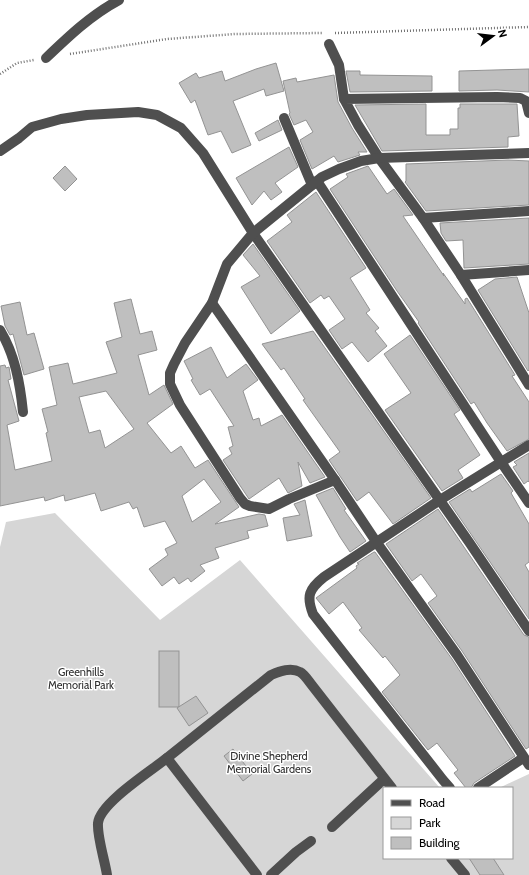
<svg xmlns="http://www.w3.org/2000/svg" width="529" height="875" viewBox="0 0 529 875" font-family="Cabin,sans-serif">
	<style>
		.green { fill: #d6d6d6 }
		.building { fill: #bfbfbf; stroke: #939393; fill-rule: evenodd }
		.lines { fill: none; stroke-linecap: round; stroke-linejoin: round }
		.path { stroke: #717171; stroke-width: 2.5; stroke-dasharray: 1 2; stroke-linecap: butt }
		.minor { stroke: #4f4f4f; stroke-width: 10 }
		.labels { text-anchor: middle; dominant-baseline: central; stroke-width: 3; stroke-linejoin: round; paint-order: stroke }
		.park-label { font-size: 11px; fill: #2d2d2d; stroke: #fff }
	</style>
	<rect width="100%" height="100%" fill="#fff"/>
	<polygon class="green" points="55,513 160,620 240,560 440,788 384,788 384,858 512,858 512,788 499,788 529,774 529,875 0,875 0,547 6,522"/>
	<g class="building">
		<polygon points="276,63 284,91 266,96 264,89 233,101 251,145 232,153 221,131 208,135 195,100 191,103 179,83 196,73 199,78 222,71 225,81 256,69"/>
		<polygon points="529,69 529,92 497,90 459,91 459,71"/>
		<polygon points="346,71 360,71 360,75 432,76 432,91 350,92"/>
		<polygon points="334,75 338,102 352,128 367,152 358,152 360,155 338,162 334,156 312,169 300,140 313,132 306,120 294,125 289,114 290,113 283,81 296,78 297,82"/>
		<polygon points="426,104 426,135 450,135 450,129 458,129 458,108 460,108 460,104 517,104 519,136 508,137 508,147 382,151 355,105"/>
		<polygon points="278,120 282,130 259,141 255,133"/>
		<polygon points="289,147 298,167 275,183 282,192 271,200 264,191 252,205 236,178"/>
		<polygon points="508,160 529,161 529,205 426,211 405,182 406,181 406,164"/>
		<polygon points="65,166 77,179 65,191 53,178"/>
		<polygon points="368,166 387,194 394,189 413,215 403,216 444,276 443,273 465,304 465,299 467,298 515,375 512,376 529,402 529,439 507,451 487,423 474,402 471,404 418,323 419,322 397,291 330,189 348,177 346,174"/>
		<polygon points="316,192 366,268 350,278 370,310 366,313 379,328 375,331 387,346 368,362 352,342 342,349 329,330 345,319 329,296 324,299 321,295 310,303 267,241 292,222 287,215"/>
		<polygon points="529,218 529,264 464,268 463,240 446,241 441,233 440,223"/>
		<polygon points="253,244 300,311 271,334 241,287 260,276 243,255"/>
		<polygon points="517,277 529,313 529,370 528,371 478,290 495,279"/>
		<path d="M131 299 140 334 152 331 157 350 138 355 149 395 164 385 173 404 147 423 171 453 181 446 195 468 208 460 239 507 215 524 259 514 265 515 268 526 247 531 249 538 215 548 219 558 200 565 205 571 191 582 188 578 179 584 174 577 162 586 149 569 168 555 165 549 177 543 165 521 144 527 137 507 133 509 129 502 101 511 95 493 65 501 64 495 45 501 44 497 0 506V366L5 365 6 368 9 367 11 379 8 380 19 421 7 425 15 470 52 461 46 433 48 432 42 409 57 405 49 367 68 363 73 384 117 373 106 342 122 337 114 303ZM106 391 134 429 105 448 100 430 89 433 79 397ZM204 479 221 502 192 522 182 496Z"/>
		<polygon points="20,302 27,335 34,333 44,369 24,375 13,334 10,335 5,326 1,306"/>
		<polygon points="313,331 431,498 393,524 369,492 357,501 329,460 340,452 303,400 305,399 284,368 281,370 262,344"/>
		<polygon points="410,335 460,410 454,414 480,455 458,470 463,478 442,491 385,410 411,393 384,354"/>
		<polygon points="211,347 227,378 246,364 258,380 243,391 253,420 259,418 261,426 282,415 325,477 310,483 298,462 302,486 288,493 279,478 249,499 223,460 232,454 229,448 233,446 228,427 234,426 210,389 200,395 191,380 193,379 184,361"/>
		<polygon points="529,453 529,482 528,481 524,484 513,467 517,465 514,462"/>
		<polygon points="501,474 513,491 511,493 529,524 529,562 525,565 529,572 529,619 449,502 470,489 472,492"/>
		<polygon points="333,488 346,509 344,510 366,541 350,552 340,537 316,495"/>
		<polygon points="305,500 312,536 287,541 283,518 300,515 294,504"/>
		<polygon points="438,509 524,635 529,637 529,747 526,749 462,651 428,603 437,596 421,574 412,581 386,544"/>
		<polygon points="374,552 375,552 452,659 515,756 474,783 471,788 466,788 454,773 458,770 437,743 428,750 382,692 400,675 385,656 383,658 359,630 362,628 343,602 329,614 316,598 357,568 356,566 359,564 357,563"/>
		<rect x="159" y="651" width="20" height="56"/>
		<polygon points="196,696 208,713 189,726 177,708"/>
		<polygon points="233,749 252,774 243,781 224,756"/>
		<polygon points="469,858 493,858 504,875 480,875"/>
	</g>
	<g class="lines">
		<g class="path">
			<polyline points="335,33 529,27"/>
			<polyline points="70,54 167,39 235,34 322,33"/>
			<polyline points="0,74 17,63 34,60"/>
		</g>
		<g class="minor">
			<polyline points="329,44 339,65 344,99"/>
			<path d="M46 58C69 36 91 15 119 0"/>
			<polyline points="529,113 526,101 520,98 497,97 344,99 358,125 379,158 423,218 461,275 529,385"/>
			<polyline points="284,118 312,185"/>
			<polyline points="0,151 19,138 32,127 61,119 87,115 138,112 157,115 181,128 203,153 253,233 469,542 529,631"/>
			<polyline points="317,181 501,462 529,503"/>
			<polyline points="423,218 529,211"/>
			<polyline points="461,275 529,270"/>
			<polyline points="212,303 335,480 377,543 457,655 529,765"/>
			<path d="M0 330C15 355 20 383 23 412"/>
			<polyline points="335,480 289,499 269,509 250,506 245,504 240,498 180,405 170,384 170,373 174,364 185,343 212,303 227,264 253,233 322,177 339,169 361,161 379,158 529,153"/>
			<path d="M167 758 271 675C280 671 291 667 300 672 304 674 308 680 311 684L392 788"/>
			<path d="M450 788 443 780 313 614C306 596 309 589 324 577L440 500 529 445"/>
			<polyline points="478,788 523,758"/>
			<polyline points="332,827 384,779"/>
			<polyline points="451,858 465,875"/>
			<path d="M107 875C105 861 97 837 98 823 100 803 151 771 167 758L257 875"/>
			<polyline points="271,875 296,852 311,841"/>
		</g>
	</g>
	<g class="labels">
		<g class="park-label">
			<text x="81" y="672">Greenhills<tspan x="81" dy="13">Memorial Park</tspan></text>
			<text x="269" y="756">Divine Shepherd<tspan x="269" dy="13">Memorial Gardens</tspan></text>
		</g>
	</g>
	<rect x="383" y="787" width="130" height="72" fill="#ffffff" stroke="#999999"/>
	<rect x="391" y="800" width="20" height="6" fill="#4f4f4f" stroke="#999999"/>
	<text x="419" y="807" font-size="12" fill="#000000">Road</text>
	<rect x="391" y="817" width="20" height="12" fill="#d6d6d6" stroke="#999999"/>
	<text x="419" y="827" font-size="12" fill="#000000">Park</text>
	<rect x="391" y="837" width="20" height="12" fill="#bfbfbf" stroke="#999999"/>
	<text x="419" y="847" font-size="12" fill="#000000">Building</text>
	<g transform="translate(493 36) rotate(75)" stroke="#ffffff" stroke-width="3" paint-order="stroke">
	<path d="M0-3L7 15L0 10L-7 15Z" fill="#000000"/>
	<text y="-6" font-size="11" font-weight="bold" text-anchor="middle" fill="#000000">N</text>
	</g>
</svg>
